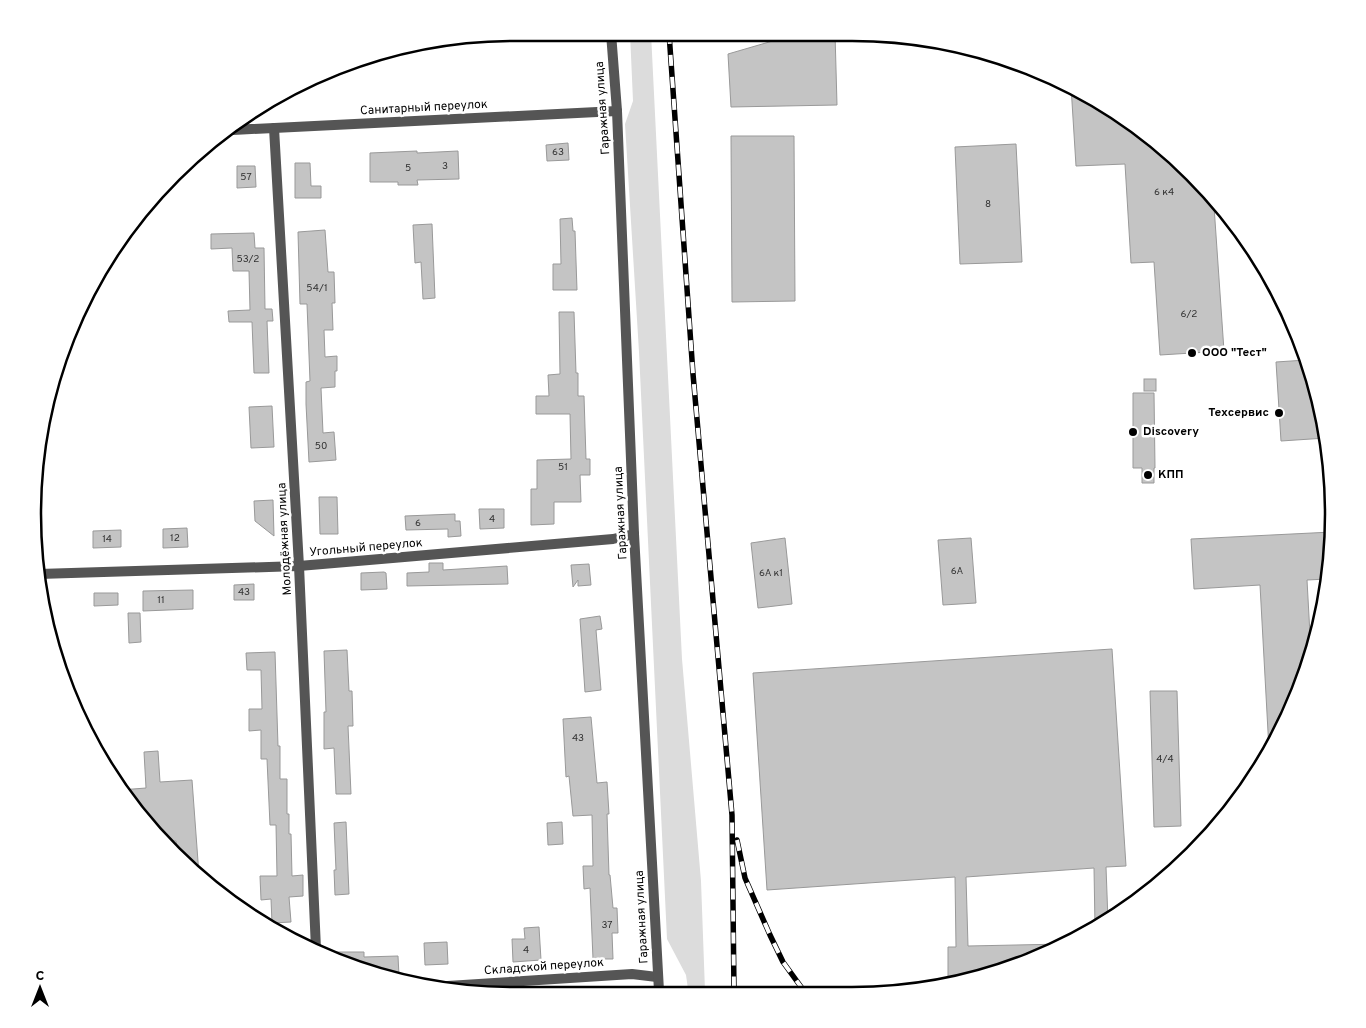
<svg xmlns="http://www.w3.org/2000/svg" width="1366" height="1028" viewBox="0 0 1366 1028" font-family="Overpass,sans-serif">
	<style>
		.green { fill: #dcdcdc }
		.building { fill: #c4c4c4; stroke: #999 }
		.lines { fill: none; stroke-linecap: round; stroke-linejoin: round }
		.minor { stroke: #555; stroke-width: 10 }
		.tertiary { stroke: #555; stroke-width: 10 }
		.rail-casing { stroke: #000; stroke-width: 5.5 }
		.rail { stroke: #fff; stroke-width: 4; stroke-dasharray: 11; stroke-linecap: butt }
		.poi-dot { fill: #000; stroke: #fff; stroke-width: 2 }
		.labels { text-anchor: middle; dominant-baseline: central; stroke-width: 5; stroke-linejoin: round; paint-order: stroke }
		.number-label { font-size: 10px; fill: #313131 }
		.street-label { font-size: 12px; fill: #000; stroke: #fff }
		.poi-label { font-size: 12px; font-weight: bold; fill: #000; stroke: #fff; text-anchor: start }
		.rim { fill: none; stroke: #000; stroke-width: 2.5 }
	</style>
	<rect width="100%" height="100%" fill="#fff"/>
	<polygon class="green" points="630,33 651,33 682,659 701,881 705,991 669,991 688,989 686,975 667,939 639,352 625,124 633,101"/>
	<g class="building">
		<polygon points="800,33 835,33 837,105 731,107 728,54"/>
		<polygon points="1071,86 1145,132 1214,206 1224,351 1160,355 1154,262 1131,263 1125,164 1076,166"/>
		<polygon points="731,136 794,136 795,301 732,302"/>
		<polygon points="568,143 569,160 547,161 546,145"/>
		<polygon points="1016,144 1022,262 960,264 955,147"/>
		<polygon points="417,151 417,153 458,151 459,179 417,180 418,185 398,185 398,182 370,182 370,153"/>
		<polygon points="295,163 310,163 311,186 321,186 321,198 295,198"/>
		<polygon points="237,166 255,166 256,187 237,188"/>
		<polygon points="572,218 573,231 575,231 577,290 553,290 553,264 561,264 560,219"/>
		<polygon points="432,224 435,298 423,299 421,262 415,263 413,225"/>
		<polygon points="325,230 328,272 334,272 335,303 332,303 333,330 324,330 325,357 337,356 337,371 335,371 335,387 321,388 323,433 334,432 336,460 309,462 306,404 306,382 310,381 307,304 300,304 298,232"/>
		<polygon points="254,233 255,248 264,248 265,309 272,309 273,321 267,321 269,373 254,373 252,322 229,322 228,311 250,310 249,271 233,271 232,248 211,249 211,234"/>
		<polygon points="559,312 574,312 576,373 578,373 578,396 584,396 586,459 590,459 590,475 580,475 581,502 554,502 554,524 531,525 531,489 537,489 537,460 571,459 570,414 536,414 536,396 549,396 548,375 560,374"/>
		<polygon points="1306,360 1324,420 1326,438 1281,441 1276,362"/>
		<rect x="1144" y="379" width="12" height="12"/>
		<polygon points="1133,393 1154,393 1155,468 1154,468 1154,483 1142,483 1142,468 1133,468"/>
		<polygon points="272,406 274,447 251,448 249,407"/>
		<polygon points="319,497 337,497 338,534 320,534"/>
		<polygon points="273,500 274,536 255,521 254,501"/>
		<polygon points="479,509 504,509 504,528 480,529"/>
		<polygon points="455,514 455,521 460,521 461,536 448,537 448,529 406,530 405,516"/>
		<polygon points="187,528 188,547 163,548 163,529"/>
		<polygon points="121,530 121,547 93,548 93,531"/>
		<polygon points="1332,532 1327,579 1307,580 1311,653 1297,698 1269,750 1260,585 1194,589 1191,539"/>
		<polygon points="785,538 792,604 758,608 751,543"/>
		<polygon points="971,538 976,603 943,605 938,540"/>
		<polygon points="429,563 443,563 443,570 507,566 508,584 407,586 407,573 429,572"/>
		<polygon points="589,564 591,585 578,586 578,580 573,587 571,565"/>
		<polygon points="384,572 386,573 387,589 361,590 361,573"/>
		<polygon points="254,584 254,600 234,600 234,585"/>
		<polygon points="193,590 193,609 143,611 143,591"/>
		<polygon points="94,593 118,593 118,605 94,606"/>
		<polygon points="128,613 140,613 141,642 129,643"/>
		<polygon points="600,616 602,629 596,630 601,690 585,692 580,619"/>
		<polygon points="1112,649 1126,866 1106,867 1108,921 1095,927 1094,868 966,877 968,946 1064,944 1036,959 948,982 948,947 956,947 955,877 767,890 753,673"/>
		<polygon points="347,650 349,691 352,691 353,726 348,726 351,794 336,794 334,748 324,749 324,712 326,712 324,651"/>
		<polygon points="275,652 278,746 280,746 280,779 287,779 287,814 289,814 289,834 291,834 292,876 303,875 303,896 289,897 291,922 272,923 271,899 261,900 260,876 277,876 276,825 270,825 267,759 261,759 261,730 249,731 249,709 262,709 261,670 247,670 246,653"/>
		<polygon points="1150,691 1177,691 1181,826 1154,827"/>
		<polygon points="591,717 597,783 607,782 609,814 607,814 609,875 610,875 613,908 617,908 618,933 612,933 613,959 593,959 590,888 584,889 583,866 593,866 592,815 573,816 569,776 566,777 563,719"/>
		<polygon points="158,751 160,782 192,780 199,875 178,858 176,841 162,841 120,790 146,788 144,752"/>
		<polygon points="346,822 349,894 335,895 334,870 336,870 334,823"/>
		<polygon points="562,822 563,844 548,845 547,823"/>
		<polygon points="539,927 541,960 513,962 512,939 525,939 524,928"/>
		<polygon points="447,942 448,964 425,965 424,943"/>
		<polygon points="323,952 364,952 364,957 398,956 399,976 387,976 375,974 375,970 359,970"/>
	</g>
	<g class="lines">
		<g class="minor">
			<polyline points="274,128 299,566 316,949"/>
			<polyline points="233,130 617,111"/>
			<polyline points="39,574 299,566 613,539 634,534"/>
			<polyline points="432,987 632,974 657,977"/>
		</g>
		<polyline class="tertiary" points="611,33 617,111 634,534 659,991"/>
		<defs>
			<g id="rail">
				<polyline points="669,33 693,374 732,815 734,991"/>
				<polyline points="737,840 745,878 770,935 783,962 804,991"/>
			</g>
		</defs>
		<use href="#rail" class="rail-casing"/>
		<use href="#rail" class="rail"/>
	</g>
	<g class="poi-dot">
		<circle cx="1192" cy="353" r="5"/>
		<circle cx="1279" cy="413" r="5"/>
		<circle cx="1133" cy="432" r="5"/>
		<circle cx="1148" cy="475" r="5"/>
	</g>
	<g class="labels">
		<g class="number-label">
			<text x="558" y="152">63</text>
			<text x="445" y="166">3</text>
			<text x="408" y="168">5</text>
			<text x="246" y="177">57</text>
			<text x="1164" y="192">6 к4</text>
			<text x="988" y="204">8</text>
			<text x="248" y="259">53/2</text>
			<text x="317" y="288">54/1</text>
			<text x="1189" y="314">6/2</text>
			<text x="321" y="446">50</text>
			<text x="563" y="467">51</text>
			<text x="492" y="519">4</text>
			<text x="418" y="523">6</text>
			<text x="175" y="538">12</text>
			<text x="107" y="539">14</text>
			<text x="957" y="571">6А</text>
			<text x="771" y="573">6А к1</text>
			<text x="244" y="592">43</text>
			<text x="161" y="600">11</text>
			<text x="578" y="738">43</text>
			<text x="1165" y="759">4/4</text>
			<text x="607" y="925">37</text>
			<text x="526" y="950">4</text>
		</g>
		<g class="street-label">
			<text transform="translate(424 108) rotate(-3)">Санитарный переулок</text>
			<text transform="translate(603 108) rotate(-94)">Гаражная улица</text>
			<text transform="translate(621 513) rotate(-93)">Гаражная улица</text>
			<text transform="translate(285 539) rotate(-93)">Молодёжная улица</text>
			<text transform="translate(366 548) rotate(-5)">Угольный переулок</text>
			<text transform="translate(642 917) rotate(-93)">Гаражная улица</text>
			<text transform="translate(544 967) rotate(-4)">Складской переулок</text>
		</g>
		<g class="poi-label">
			<text x="1202" y="353">ООО "Тест"</text>
			<text x="1269" y="413" text-anchor="end">Техсервис</text>
			<text x="1143" y="432">Discovery</text>
			<text x="1158" y="475">КПП</text>
		</g>
	</g>
	<path d="M0 0H1366V1028H0ZM514 41H852A473 473 0 0 1 1325 514V514A473 473 0 0 1 852 987H514A473 473 0 0 1 41 514V514A473 473 0 0 1 514 41Z" fill="#fff" fill-rule="evenodd"/>
	<path class="rim" d="M514 41H852A473 473 0 0 1 1325 514V514A473 473 0 0 1 852 987H514A473 473 0 0 1 41 514V514A473 473 0 0 1 514 41Z"/>
	<g transform="translate(40 988)" stroke="#ffffff" stroke-width="4" paint-order="stroke">
	<path d="M0-4L9 19L0 12L-9 19Z" fill="#000000"/>
	<text y="-8" font-size="14" font-weight="bold" text-anchor="middle" fill="#000000">С</text>
	</g>
</svg>
